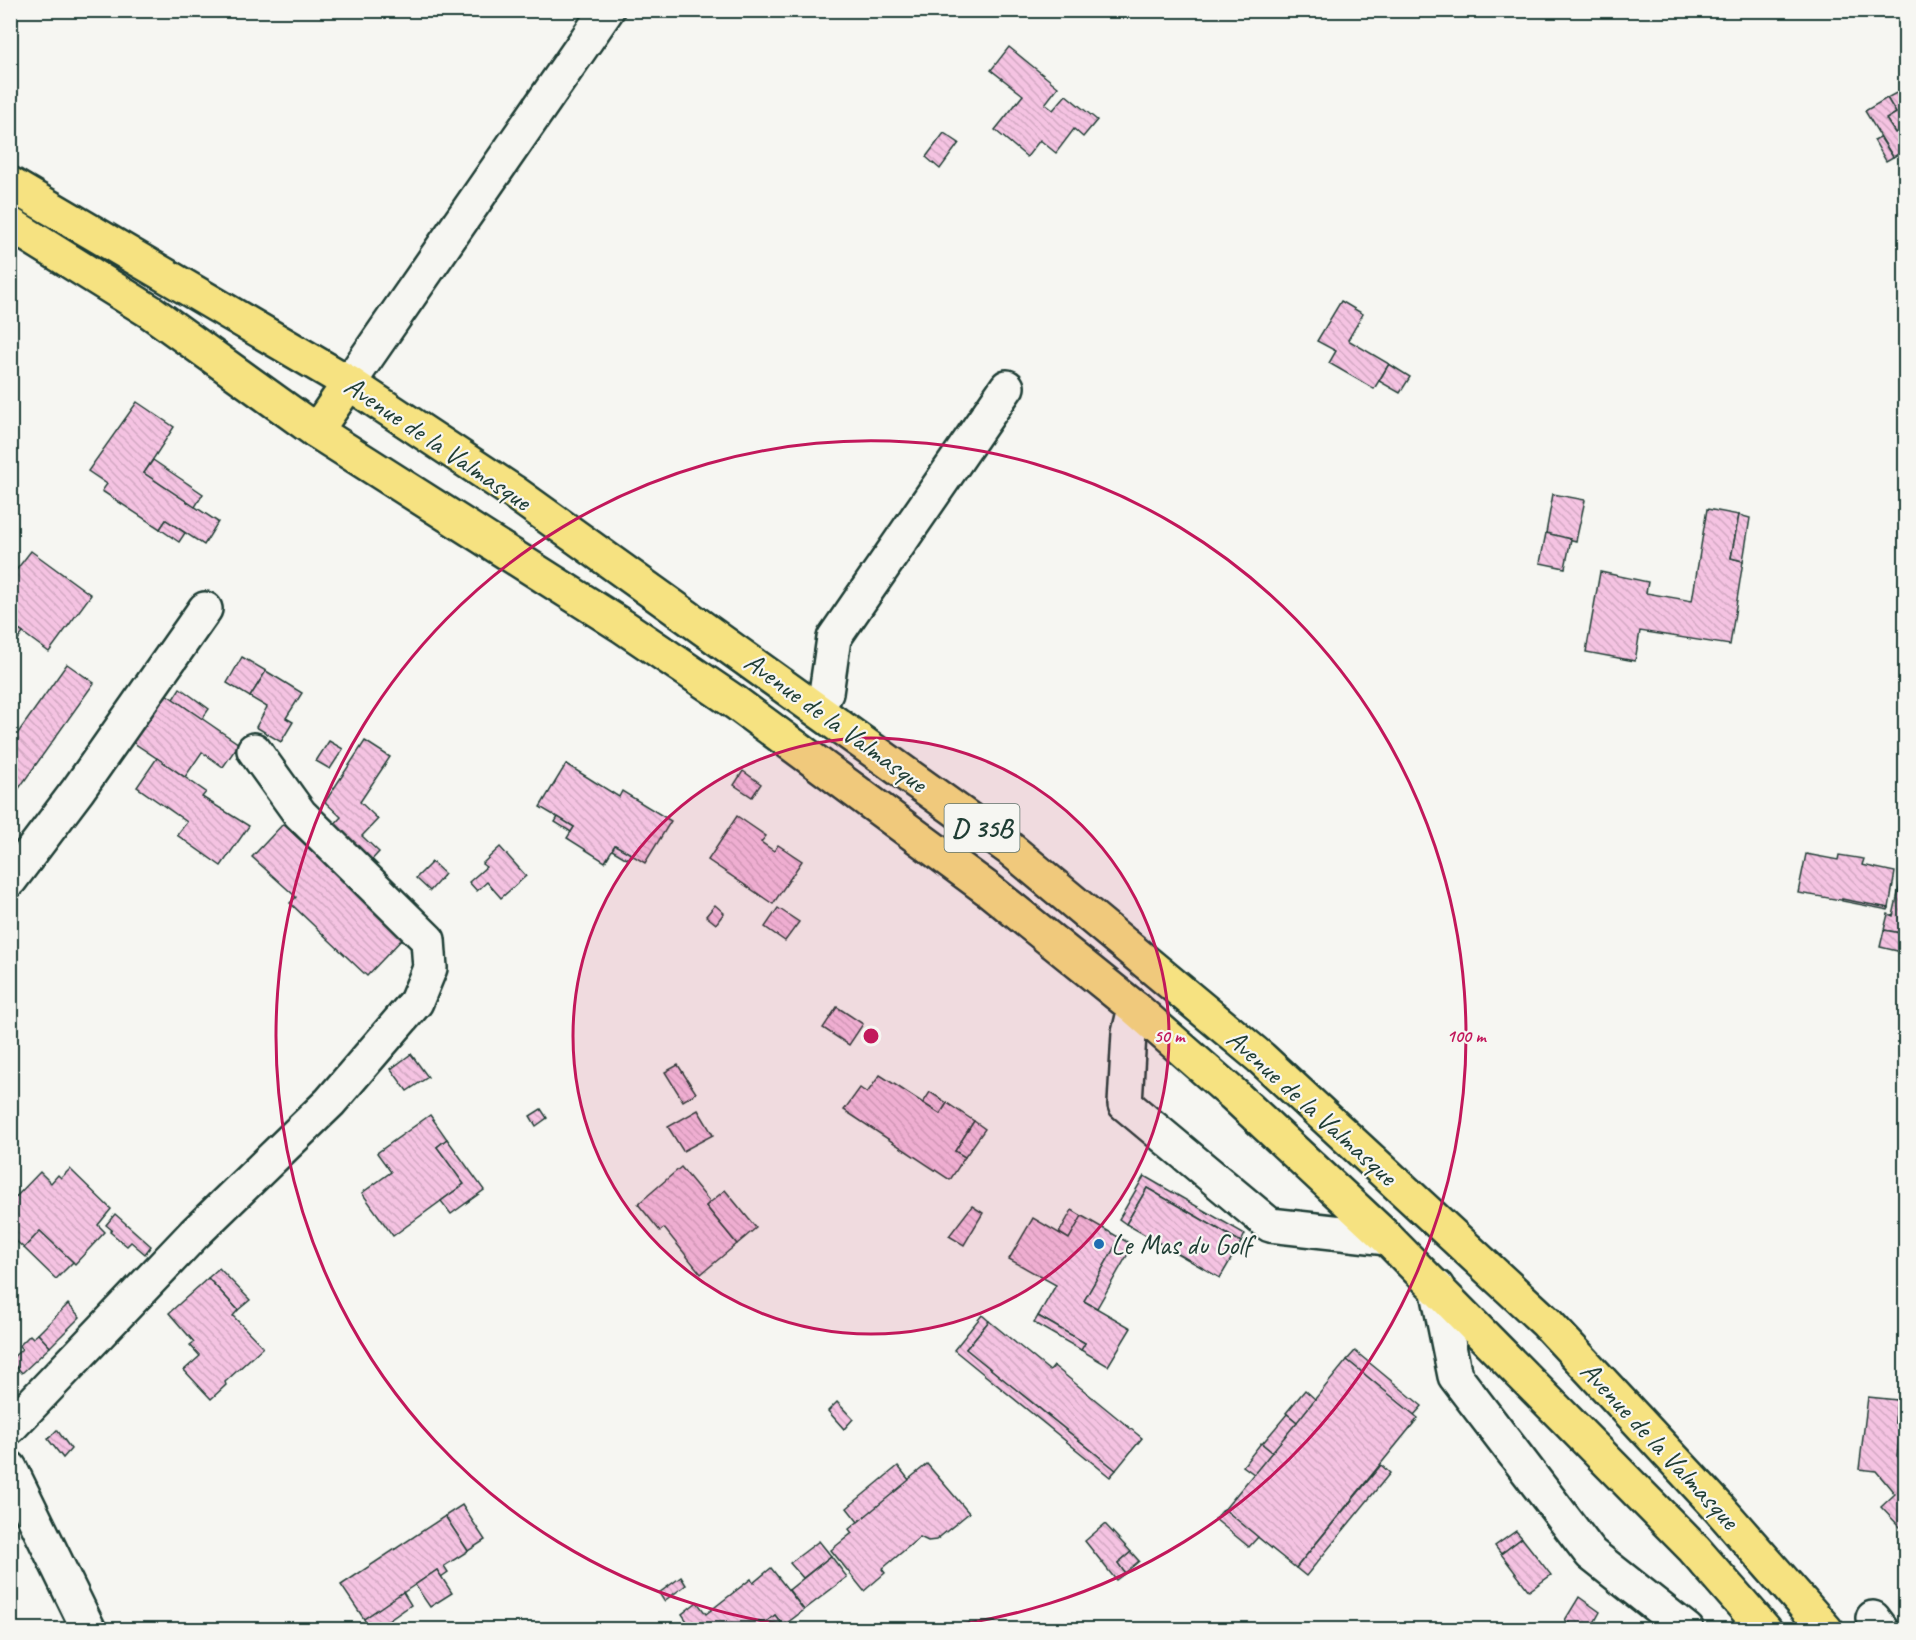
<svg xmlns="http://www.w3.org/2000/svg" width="1916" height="1640" viewBox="0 0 1916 1640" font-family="Caveat,sans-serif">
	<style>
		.building { fill: url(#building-back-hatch); stroke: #1f3d34; stroke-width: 1.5 }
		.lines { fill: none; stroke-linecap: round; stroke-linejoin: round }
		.minor-casing { stroke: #1f3d34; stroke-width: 38 }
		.major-casing { stroke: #1f3d34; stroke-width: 38 }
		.minor { stroke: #f6f6f2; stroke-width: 33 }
		.major { stroke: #f6e281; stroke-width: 33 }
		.ring { fill: none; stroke: #c2185b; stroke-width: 3 }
		.poi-dot { fill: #1f6fb2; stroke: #f6f6f2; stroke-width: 2 }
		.labels { text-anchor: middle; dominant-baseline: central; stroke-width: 4.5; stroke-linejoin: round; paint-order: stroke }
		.shield { fill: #f6f6f2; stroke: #60746d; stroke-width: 1.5 }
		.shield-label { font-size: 27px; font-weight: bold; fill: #1f3d34 }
		.street-label { font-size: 28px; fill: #1f3d34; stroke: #f6f6f2 }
		.poi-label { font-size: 28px; fill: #1f3d34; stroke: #f6f6f2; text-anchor: start }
		.centre { fill: #c2185b; stroke: #f6f6f2; stroke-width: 3 }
		.ring-label { font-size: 18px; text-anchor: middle; font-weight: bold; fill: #c2185b; stroke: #f6f6f2; stroke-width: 4.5; stroke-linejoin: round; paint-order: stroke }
	</style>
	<defs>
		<pattern id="building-back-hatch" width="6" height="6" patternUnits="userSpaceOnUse" patternTransform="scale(1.5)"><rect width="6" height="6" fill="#f5c3e2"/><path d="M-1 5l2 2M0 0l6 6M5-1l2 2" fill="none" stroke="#d2a8c2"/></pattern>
	</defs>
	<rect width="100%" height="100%" fill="#f6f6f2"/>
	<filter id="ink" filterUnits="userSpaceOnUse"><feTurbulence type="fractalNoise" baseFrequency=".0167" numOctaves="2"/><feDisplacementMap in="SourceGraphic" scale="12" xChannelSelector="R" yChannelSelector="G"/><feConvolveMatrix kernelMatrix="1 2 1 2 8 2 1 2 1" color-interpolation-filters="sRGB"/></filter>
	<g filter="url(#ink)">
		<g class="building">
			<polygon points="1009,47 1058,87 1045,104 1053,110 1066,95 1097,120 1083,137 1074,129 1056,153 1040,140 1027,157 995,130 1023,95 991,70"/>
			<polygon points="1898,92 1906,106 1906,141 1899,131 1895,133 1886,119 1896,113 1887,98"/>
			<polygon points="1887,98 1896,113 1886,119 1895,133 1899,131 1906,141 1906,150 1893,157 1865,111"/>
			<polygon points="944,133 959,143 940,169 926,157"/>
			<polygon points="1880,137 1893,157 1886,161 1874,140"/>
			<polygon points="1341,301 1363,314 1348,340 1389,364 1374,389 1329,363 1336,351 1317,341"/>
			<polygon points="1389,364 1410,377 1400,393 1379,381"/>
			<polygon points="137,402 174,427 144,473 218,522 204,545 166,520 160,529 102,491 107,484 88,471"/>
			<polygon points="153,460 203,494 195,507 144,473"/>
			<polygon points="1553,494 1585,500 1576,541 1546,533"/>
			<polygon points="1707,509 1739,515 1731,558 1743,561 1730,645 1640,631 1635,661 1586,652 1600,572 1648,582 1646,593 1692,601"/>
			<polygon points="1739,515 1750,518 1743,561 1731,558"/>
			<polygon points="166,520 185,533 179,542 160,529"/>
			<polygon points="1546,533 1571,539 1565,568 1540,563"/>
			<polygon points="31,551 91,595 49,652 15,627 10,634 10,578"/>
			<polygon points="15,627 23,633 10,650 10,634"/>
			<polygon points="242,657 266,671 250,697 227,683"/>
			<polygon points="67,664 94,683 10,801 10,744"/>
			<polygon points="266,671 302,693 286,718 293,722 281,742 256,727 267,707 250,697"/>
			<polygon points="180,688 209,709 202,719 173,699"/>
			<polygon points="160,690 239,744 223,767 202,752 185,777 128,739"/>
			<polygon points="329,741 343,749 330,769 316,761"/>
			<polygon points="365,741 390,757 360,802 378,819 362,836 379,852 368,864 331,828 341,817 325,802"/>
			<polygon points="157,758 206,792 202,797 249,826 221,866 177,835 187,822 137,787"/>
			<polygon points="566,764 619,797 622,791 671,821 645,863 615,845 605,862 567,838 574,827 540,807"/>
			<polygon points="743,771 761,784 752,797 734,785"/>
			<polygon points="737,816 766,836 761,842 774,851 778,845 802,861 773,904 708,860"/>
			<polygon points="558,817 574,827 571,832 555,822"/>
			<polygon points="283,824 404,937 367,976 290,903 296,897 252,857"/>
			<polygon points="615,845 631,854 627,859 612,850"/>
			<polygon points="500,847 526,876 501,898 487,882 477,891 469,882 486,867 482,864"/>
			<polygon points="1806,854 1838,860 1839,855 1864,859 1862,865 1895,872 1889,908 1798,893"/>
			<polygon points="432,862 445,874 430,891 416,878"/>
			<polygon points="1900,884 1906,885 1906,934 1884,930 1888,914 1893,916"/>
			<polygon points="1842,899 1889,908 1888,910 1842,901"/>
			<polygon points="715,905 724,913 716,924 706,916"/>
			<polygon points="778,908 799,922 785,941 765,927"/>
			<polygon points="1884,930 1906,934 1906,953 1880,947"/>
			<polygon points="837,1007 863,1024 849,1045 823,1028"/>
			<polygon points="411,1054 428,1077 407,1091 391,1069"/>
			<polygon points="678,1065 696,1093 683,1101 665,1072"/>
			<polygon points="880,1075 940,1114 947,1103 974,1121 955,1151 965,1157 950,1180 844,1110 860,1088 867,1093"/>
			<polygon points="930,1092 947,1103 940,1114 923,1103"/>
			<polygon points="541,1109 547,1118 536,1126 530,1116"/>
			<polygon points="698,1110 713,1135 683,1151 668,1127"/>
			<polygon points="430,1115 447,1139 437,1147 464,1184 393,1236 362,1193 391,1172 377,1153"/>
			<polygon points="974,1121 985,1129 965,1157 955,1151"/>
			<polygon points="447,1139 484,1190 451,1214 441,1201 464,1184 437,1147"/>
			<polygon points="681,1167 710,1202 706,1206 737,1244 701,1274 664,1228 660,1231 638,1204"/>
			<polygon points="70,1169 111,1209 98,1225 105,1232 75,1264 40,1231 24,1248 10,1236 10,1203 40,1172 51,1183 58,1175 61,1178"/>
			<polygon points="1144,1176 1245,1234 1241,1242 1147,1188 1126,1224 1119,1219"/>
			<polygon points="1147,1188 1241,1242 1220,1278 1126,1224"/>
			<polygon points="725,1190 756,1228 737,1244 706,1206"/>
			<polygon points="972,1206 983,1213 964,1245 949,1236"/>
			<polygon points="1072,1210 1082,1216 1069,1239 1059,1233"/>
			<polygon points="115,1214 151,1246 145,1254 131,1242 127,1246 110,1232 112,1230 106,1225"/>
			<polygon points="1082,1216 1120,1238 1084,1301 1131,1328 1108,1366 1081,1350 1085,1343 1038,1316 1056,1285 1009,1259 1033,1218 1069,1239"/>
			<polygon points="40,1231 73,1262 56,1279 24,1248"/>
			<polygon points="1120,1238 1133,1245 1097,1308 1084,1301"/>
			<polygon points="219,1268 250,1300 238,1310 208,1278"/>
			<polygon points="208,1278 238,1310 233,1316 263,1347 225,1382 226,1385 211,1399 184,1370 200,1356 190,1345 194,1342 169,1313"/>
			<polygon points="68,1304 80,1317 50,1347 38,1334"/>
			<polygon points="982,1315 989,1321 966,1349 1116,1470 1110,1477 954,1350"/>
			<polygon points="1038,1316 1085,1343 1081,1350 1034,1323"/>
			<polygon points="989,1321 1050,1371 1054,1366 1142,1438 1116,1470 966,1349"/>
			<polygon points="38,1334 50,1347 22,1373 10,1360 22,1349 19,1346 30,1335 33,1338"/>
			<polygon points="1355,1351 1422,1406 1414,1415 1347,1360"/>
			<polygon points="1347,1360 1418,1418 1296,1568 1224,1510"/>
			<polygon points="1305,1390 1315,1399 1297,1422 1286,1413"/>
			<polygon points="1868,1397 1897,1400 1895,1423 1901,1424 1897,1456 1906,1464 1906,1524 1901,1528 1881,1507 1895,1494 1876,1471 1859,1469"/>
			<polygon points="1897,1400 1906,1401 1906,1424 1895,1423"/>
			<polygon points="837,1402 853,1419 844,1429 828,1411"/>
			<polygon points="1287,1414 1297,1422 1272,1452 1262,1444"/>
			<polygon points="57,1430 71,1449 63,1458 48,1439"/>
			<polygon points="1261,1443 1272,1452 1254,1474 1243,1466"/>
			<polygon points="927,1464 969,1513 936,1540 928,1541 920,1537 882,1569 885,1573 864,1591 831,1550 852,1533 849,1529"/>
			<polygon points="1381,1465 1390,1473 1306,1576 1296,1568"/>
			<polygon points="898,1466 909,1480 858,1522 847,1508"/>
			<polygon points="462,1505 485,1540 468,1551 445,1516"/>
			<polygon points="1224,1509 1258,1537 1249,1547 1215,1519"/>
			<polygon points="445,1516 468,1551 444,1566 448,1572 441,1577 437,1570 364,1619 341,1585"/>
			<polygon points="1105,1524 1131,1552 1118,1563 1125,1573 1116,1580 1085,1541"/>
			<polygon points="1516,1531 1522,1538 1501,1554 1495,1546"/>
			<polygon points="1522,1538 1551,1575 1529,1591 1501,1554"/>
			<polygon points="819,1541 831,1556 803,1578 790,1563"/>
			<polygon points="1131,1552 1139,1561 1125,1573 1118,1563"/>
			<polygon points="831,1556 847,1577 804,1610 789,1590"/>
			<polygon points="771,1568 804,1610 783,1626 775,1615 756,1630 693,1630 682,1614 697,1602 706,1614 751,1579 753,1583"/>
			<polygon points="437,1570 452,1593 430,1607 415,1585"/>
			<polygon points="681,1577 686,1585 664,1601 659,1593"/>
			<polygon points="403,1592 411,1605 375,1630 370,1630 364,1619"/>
			<polygon points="1579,1597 1600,1612 1590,1630 1579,1630 1565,1620"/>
			<polygon points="775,1615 782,1624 775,1630 756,1630"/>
		</g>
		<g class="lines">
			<defs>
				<g id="minor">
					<polyline points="349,383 607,10"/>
					<polyline points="817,708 826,693 834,638 1007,387"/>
					<polyline points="10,880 78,790 205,609"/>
					<polyline points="1135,1008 1129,1033 1125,1104 1270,1225 1387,1238"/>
					<polyline points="1437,1287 1455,1376 1591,1554 1687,1630"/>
					<polyline points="10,1427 194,1234 330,1102 416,1002 430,968 428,940 300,814 254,750"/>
					<polyline points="10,1468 89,1630"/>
					<polyline points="1873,1618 1882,1630"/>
				</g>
				<g id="major">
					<polyline points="10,184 349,383 512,491 1009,848 1261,1058 1546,1322 1718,1507 1826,1630"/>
					<polyline points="10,224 151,312 316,431 624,627 736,703 989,890 1135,1008 1233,1094 1387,1238 1694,1549 1765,1630"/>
					<polyline points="316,431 349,383"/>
				</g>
			</defs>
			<use href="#minor" class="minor-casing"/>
			<use href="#major" class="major-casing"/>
			<use href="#minor" class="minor"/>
			<use href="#major" class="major"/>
		</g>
	</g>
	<circle cx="871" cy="1036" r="298" fill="#c2185b" fill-opacity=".12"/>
	<g class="ring">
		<circle cx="871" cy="1036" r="298"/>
		<path d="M824 1629A595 595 0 1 1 918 1629"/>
	</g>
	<circle class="poi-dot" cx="1099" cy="1244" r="6"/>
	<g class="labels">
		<rect class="shield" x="944.5" y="804" width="75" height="48" rx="4.5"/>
		<g class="shield-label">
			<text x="982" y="828">D 35B</text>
		</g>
		<g class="street-label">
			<text transform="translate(438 443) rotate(34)">Avenue de la Valmasque</text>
			<text transform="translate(836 722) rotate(36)">Avenue de la Valmasque</text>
			<text transform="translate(1312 1107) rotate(42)">Avenue de la Valmasque</text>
			<text transform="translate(1660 1445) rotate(47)">Avenue de la Valmasque</text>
		</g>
		<g class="poi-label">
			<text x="1111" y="1244">Le Mas du Golf</text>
		</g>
	</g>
	<circle cx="871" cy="1036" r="9" class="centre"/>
	<g class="ring-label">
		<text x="1169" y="1042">50 m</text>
		<text x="1466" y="1042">100 m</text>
	</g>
	<rect width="1916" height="1640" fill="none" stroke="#f6f6f2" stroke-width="36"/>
	<rect x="18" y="18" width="1880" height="1604" fill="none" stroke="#1f3d34" stroke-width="2" filter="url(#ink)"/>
</svg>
